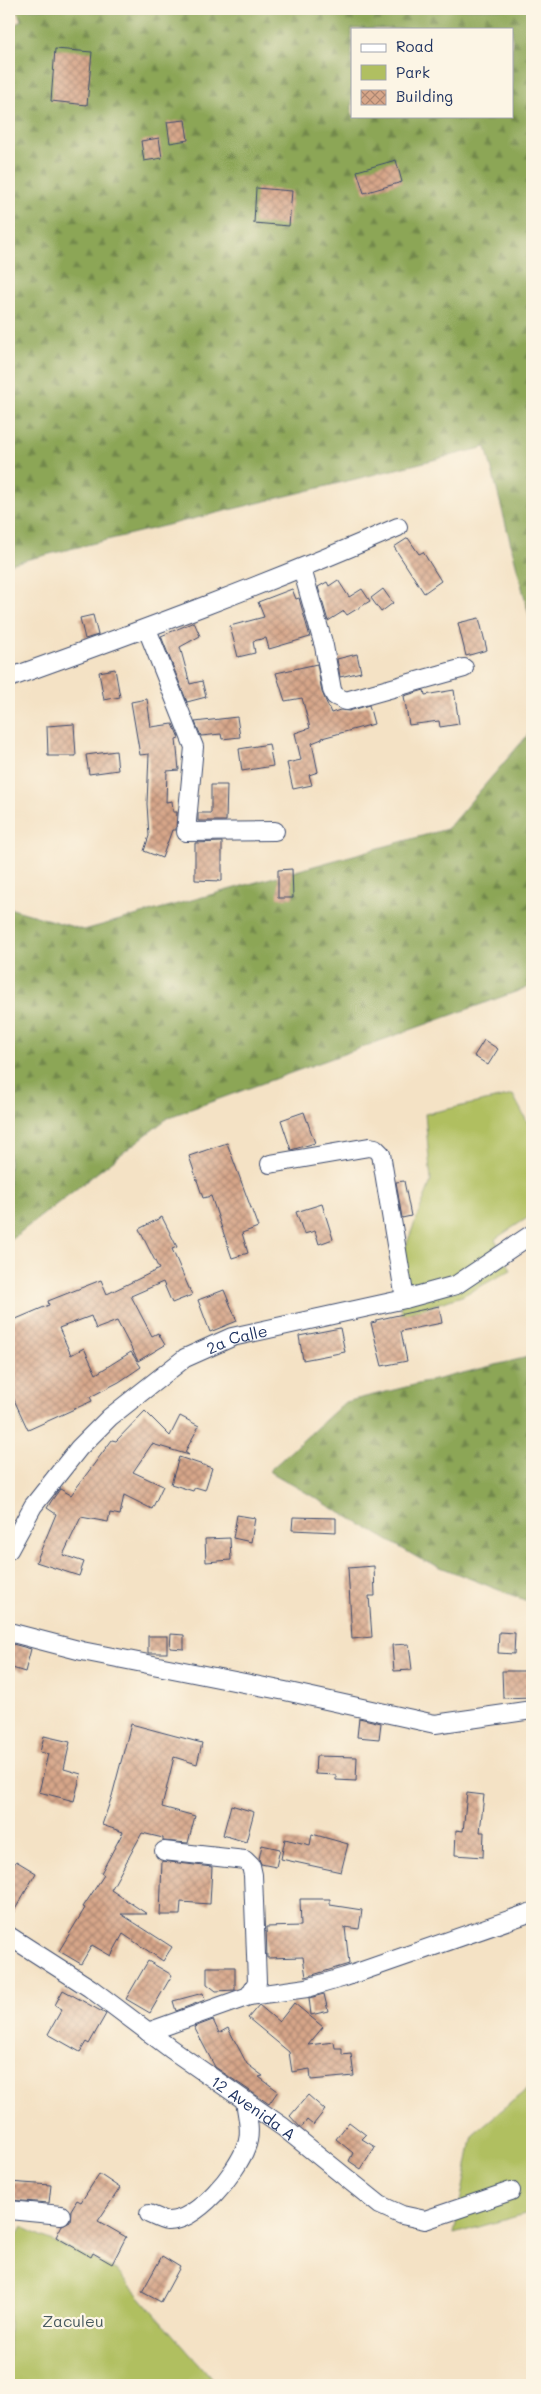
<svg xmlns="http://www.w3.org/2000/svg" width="541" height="2394" viewBox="0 0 541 2394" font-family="Mali,sans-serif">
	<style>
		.forest { fill: url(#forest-firs); stroke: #546a5a; fill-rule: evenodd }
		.park { fill: #b0bf61; stroke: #667760 }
		.building { fill: url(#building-cross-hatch) }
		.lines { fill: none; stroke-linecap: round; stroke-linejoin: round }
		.minor-casing { stroke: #3c4a6d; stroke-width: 20 }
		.minor { stroke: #fff; stroke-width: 18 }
		.labels { text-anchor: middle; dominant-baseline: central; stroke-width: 4.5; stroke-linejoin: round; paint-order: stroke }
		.street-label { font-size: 16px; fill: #1b2f5e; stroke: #fcf5e5 }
		.park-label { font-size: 16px; fill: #485a5f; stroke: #fcf5e5 }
	</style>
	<defs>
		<pattern id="forest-firs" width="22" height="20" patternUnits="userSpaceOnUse" patternTransform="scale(1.25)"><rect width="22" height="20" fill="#8ca657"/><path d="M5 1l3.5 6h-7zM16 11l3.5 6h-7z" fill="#72884b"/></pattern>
		<pattern id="building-cross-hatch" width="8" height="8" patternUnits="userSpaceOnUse" patternTransform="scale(1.25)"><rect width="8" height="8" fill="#d7a689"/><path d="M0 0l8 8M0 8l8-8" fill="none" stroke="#ae8873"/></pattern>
	</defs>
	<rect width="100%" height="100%" fill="#fcf5e5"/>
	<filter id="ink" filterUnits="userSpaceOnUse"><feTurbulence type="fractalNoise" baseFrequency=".02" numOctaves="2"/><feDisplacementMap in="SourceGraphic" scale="10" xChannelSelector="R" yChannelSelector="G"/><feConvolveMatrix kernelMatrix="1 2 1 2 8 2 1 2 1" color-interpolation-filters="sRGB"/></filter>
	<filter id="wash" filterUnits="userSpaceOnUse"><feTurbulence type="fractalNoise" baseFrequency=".0096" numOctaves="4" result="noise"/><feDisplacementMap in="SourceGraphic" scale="20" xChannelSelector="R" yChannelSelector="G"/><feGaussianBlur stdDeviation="1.12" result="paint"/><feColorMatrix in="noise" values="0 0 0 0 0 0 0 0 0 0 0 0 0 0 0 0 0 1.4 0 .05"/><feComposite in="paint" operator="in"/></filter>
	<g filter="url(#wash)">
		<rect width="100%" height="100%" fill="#f4e2c5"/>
		<g class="forest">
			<path d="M16 9H532V627L486 447 9 564V30L21 20ZM352 29H512V116H352Z"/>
			<polygon points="532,730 532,986 169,1117 9,1241 9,908 84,930 447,829"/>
			<polygon points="532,1356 532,1603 420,1559 269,1471 345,1402"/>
		</g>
		<g class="park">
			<polygon points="513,1095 532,1131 532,1215 495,1239 511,1270 462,1296 402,1315 396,1271 431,1181 425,1114"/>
			<polygon points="532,2085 532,2212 454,2234 473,2134"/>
			<polygon points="22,2227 116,2270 217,2385 9,2385 9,2250"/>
		</g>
		<g id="blocks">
			<g class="building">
				<polygon points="55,49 92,52 87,105 51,101"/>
				<polygon points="185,120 188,140 170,143 167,122"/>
				<polygon points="159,138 162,158 144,161 141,141"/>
				<polygon points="396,160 402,182 364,193 357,171"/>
				<polygon points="256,188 292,191 289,226 254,223"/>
				<polygon points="408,538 419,554 423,552 441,581 424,593 394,547"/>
				<polygon points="338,580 349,597 362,589 370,601 347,615 344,611 328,621 318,587 327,582 329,586"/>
				<polygon points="292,589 296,599 299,598 310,637 269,649 266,638 253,641 255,653 238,657 230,626 264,617 258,602"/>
				<polygon points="383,589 393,603 381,612 371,598"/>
				<polygon points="93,615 98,635 85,639 80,618"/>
				<polygon points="479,618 487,650 466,656 458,623"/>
				<polygon points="194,622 200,636 180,647 190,684 202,681 206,697 187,702 161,636"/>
				<polygon points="357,654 361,672 340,677 337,659"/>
				<polygon points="317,664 322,692 331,713 340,710 349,711 369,705 374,724 322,738 322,739 312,743 318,772 309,775 312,785 293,789 287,763 301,760 295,733 310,728 302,698 285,701 276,673"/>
				<polygon points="115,669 120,697 104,700 99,672"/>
				<polygon points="424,690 425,695 454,690 459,724 440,727 439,721 409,725 404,696"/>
				<polygon points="147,699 151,727 173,724 179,738 176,739 179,770 167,771 166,802 172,801 173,812 177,812 176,830 172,830 162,858 144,851 149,836 147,804 149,754 140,755 131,702"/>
				<polygon points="237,717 240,737 222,739 221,734 201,736 195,722"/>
				<polygon points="74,724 76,756 48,756 47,726"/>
				<polygon points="269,744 273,766 242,771 239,749"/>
				<polygon points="116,751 118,770 89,774 86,755"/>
				<polygon points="211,785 227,785 226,821 198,821 198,813 211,813"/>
				<polygon points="222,842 222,881 195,880 195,843"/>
				<polygon points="292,869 293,898 278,898 278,870"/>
				<polygon points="484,1040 498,1049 488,1065 474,1056"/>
				<polygon points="304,1112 315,1143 291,1150 281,1120"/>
				<polygon points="227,1143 258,1227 242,1233 248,1253 232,1258 211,1196 203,1198 189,1156"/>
				<polygon points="404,1181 411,1216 402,1218 396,1182"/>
				<polygon points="322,1204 333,1239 319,1244 315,1231 304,1234 296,1212"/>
				<polygon points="162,1217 177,1247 172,1249 192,1295 172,1303 163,1282 131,1296 152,1336 158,1333 165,1345 138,1361 117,1321 96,1329 91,1316 59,1328 71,1355 84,1348 96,1374 131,1352 141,1367 119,1382 90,1397 92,1401 28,1430 9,1389 9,1322 49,1305 48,1301 101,1280 107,1294 159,1269 139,1229"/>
				<polygon points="224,1290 237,1321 210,1332 198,1300"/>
				<polygon points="439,1306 442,1323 401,1331 407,1361 382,1366 371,1323 376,1322 376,1320"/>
				<polygon points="340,1328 345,1352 303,1360 299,1336"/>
				<polygon points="145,1411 170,1436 180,1416 199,1426 185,1452 189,1455 152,1444 133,1472 163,1486 152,1509 124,1495 120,1515 110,1513 108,1522 81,1517 63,1555 84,1562 79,1576 36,1562 56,1514 47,1508 52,1500 60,1489 71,1495 112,1440 116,1441"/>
				<polygon points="179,1457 212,1468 205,1490 195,1487 193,1491 171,1484"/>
				<polygon points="237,1515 255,1518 251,1542 233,1538"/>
				<polygon points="293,1517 336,1518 336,1532 292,1530"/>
				<polygon points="230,1538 231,1560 206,1562 205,1539"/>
				<polygon points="374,1566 375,1596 369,1596 372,1637 352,1639 348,1568"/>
				<polygon points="499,1632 515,1633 514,1654 498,1653"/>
				<polygon points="171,1634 184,1635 184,1649 170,1648"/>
				<rect x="148" y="1636" width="19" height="17"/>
				<polygon points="9,1643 31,1649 25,1672 9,1667"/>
				<polygon points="409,1644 412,1670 394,1671 392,1645"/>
				<polygon points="502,1671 532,1671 532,1697 503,1698"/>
				<polygon points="359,1718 381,1723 379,1739 357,1737"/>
				<polygon points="131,1724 202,1743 197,1764 174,1757 162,1807 195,1816 188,1843 163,1841 163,1838 142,1833 111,1890 147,1914 121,1914 172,1947 163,1961 123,1934 111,1956 92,1945 81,1964 59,1951 85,1908 83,1907 104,1875 101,1873 123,1832 102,1825 112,1796"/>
				<polygon points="44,1736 70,1742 64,1769 81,1774 74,1801 39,1792 48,1754 40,1752"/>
				<polygon points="316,1756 357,1757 356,1781 336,1780 336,1775 315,1774"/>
				<polygon points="467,1793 484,1795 480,1832 484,1832 483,1857 455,1855 456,1830 463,1831"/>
				<polygon points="231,1805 254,1812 246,1842 223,1835"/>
				<polygon points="312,1834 348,1844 341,1872 281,1859 285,1839 310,1845"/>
				<polygon points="262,1845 280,1849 276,1867 261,1864 259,1859"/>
				<polygon points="16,1861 36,1873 9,1920 9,1874"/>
				<polygon points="162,1861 212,1867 210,1904 181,1902 180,1915 160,1915"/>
				<polygon points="300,1899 330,1899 330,1905 362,1910 359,1929 345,1927 349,1964 306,1977 303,1957 267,1958 266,1927 301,1926"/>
				<polygon points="148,1961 172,1975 150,2013 126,1999"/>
				<polygon points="207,1967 235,1967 235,1990 216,1991 207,1984"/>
				<polygon points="63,1990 106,2014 89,2044 86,2042 80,2052 48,2034 62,2009 55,2005"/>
				<polygon points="203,1993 205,2000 176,2011 173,2001"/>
				<polygon points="324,1994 328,2011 311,2015 309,1998"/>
				<polygon points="294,2003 323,2027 308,2045 334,2042 335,2048 342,2048 342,2055 351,2054 354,2076 311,2080 310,2069 292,2072 289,2052 248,2018 259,2005 279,2022"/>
				<polygon points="213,2020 219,2033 228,2028 247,2064 263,2076 259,2077 278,2091 269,2104 215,2067 194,2027"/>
				<polygon points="308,2095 325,2110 313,2125 307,2120 301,2128 290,2116"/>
				<polygon points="349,2122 366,2135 362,2139 375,2147 361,2169 349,2161 353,2153 336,2139"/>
				<polygon points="99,2174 120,2188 98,2221 126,2237 112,2264 93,2253 91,2257 56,2237 62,2225 70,2221 71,2210 77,2200 81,2202"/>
				<polygon points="9,2182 51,2185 49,2203 9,2200"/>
				<polygon points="162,2256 180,2267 161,2302 142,2292"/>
			</g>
		</g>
	</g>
	<g filter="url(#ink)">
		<use href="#blocks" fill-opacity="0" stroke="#3c4a6d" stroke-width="1"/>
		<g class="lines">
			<defs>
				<g id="minor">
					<polyline points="302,569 324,646 332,690 335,696 346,701 464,668"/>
					<polyline points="147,629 194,747 186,832 275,831"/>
					<path d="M9 678C140 631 270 583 398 527"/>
					<polyline points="270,1164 369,1147 375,1148 381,1154 405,1299"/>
					<path id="s1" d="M9 1550 33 1506 79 1448 110 1417 185 1358 232 1337 405 1299 456 1285 532 1234"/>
					<polyline points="9,1632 82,1651 285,1691 435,1724 532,1710"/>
					<polyline points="164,1851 245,1860 251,1866 253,1875 257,1982 249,1996"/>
					<path id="s2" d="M9 1936 90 1988 171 2049 283 2127 380 2205 402 2215 425 2220 511 2191"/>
					<polyline points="148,2032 249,1996 307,1988 345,1977 532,1912"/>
					<polyline points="9,2210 61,2215"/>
					<path d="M149 2214C154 2216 161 2220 167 2221 197 2222 237 2172 246 2147 252 2133 247 2116 245 2101"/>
				</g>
			</defs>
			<use href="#minor" class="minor-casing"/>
			<use href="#minor" class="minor"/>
		</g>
	</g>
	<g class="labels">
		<g class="street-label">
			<text stroke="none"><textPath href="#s1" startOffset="319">2a Calle</textPath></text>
			<text stroke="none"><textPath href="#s2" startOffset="299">12 Avenida A</textPath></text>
		</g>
		<g class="park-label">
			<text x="73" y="2320">Zaculeu</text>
		</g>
	</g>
	<rect width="541" height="2394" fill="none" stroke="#fcf5e5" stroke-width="30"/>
	<rect x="351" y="28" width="162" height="90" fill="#fcf5e5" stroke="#a2a6af"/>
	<rect x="361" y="44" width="25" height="8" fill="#ffffff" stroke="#a2a6af"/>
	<text x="396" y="52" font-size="15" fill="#1b2f5e">Road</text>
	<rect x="361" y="65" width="25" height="15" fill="#b0bf61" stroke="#a2a6af"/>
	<text x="396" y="78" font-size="15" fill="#1b2f5e">Park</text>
	<rect x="361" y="90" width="25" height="15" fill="url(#building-cross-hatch)" stroke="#a2a6af"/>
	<text x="396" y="102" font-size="15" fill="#1b2f5e">Building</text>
</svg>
